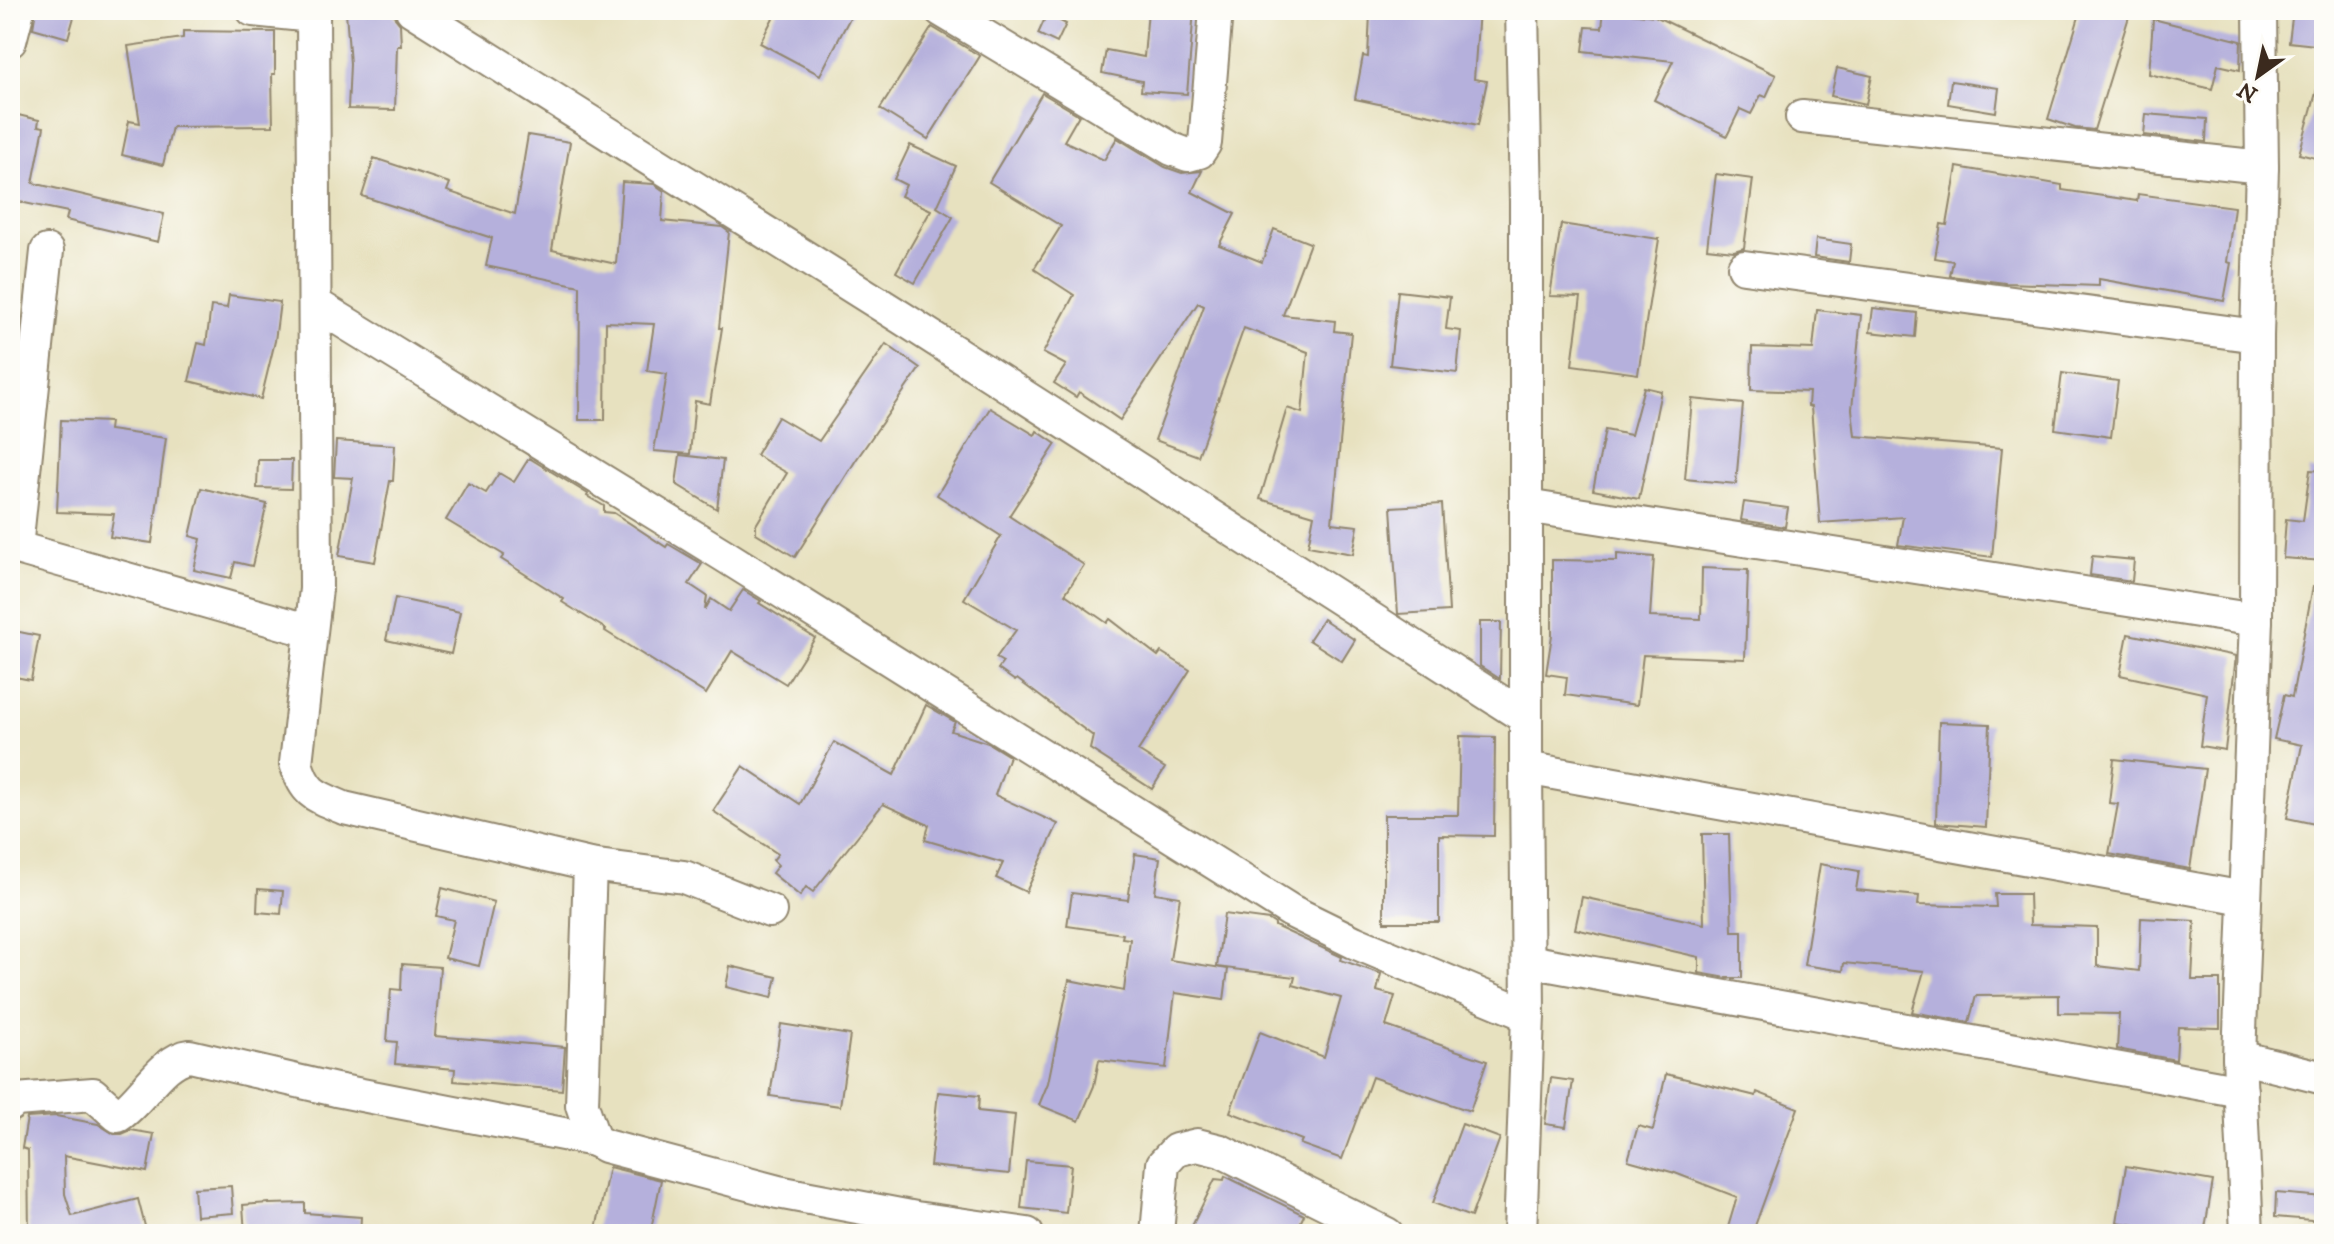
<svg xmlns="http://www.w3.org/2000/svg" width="2334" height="1244" viewBox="0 0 2334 1244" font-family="'IM FELL DW Pica',serif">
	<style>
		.building { fill: #b5b0dc }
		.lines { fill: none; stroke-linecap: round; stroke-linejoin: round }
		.street-casing { stroke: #91866e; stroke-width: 36 }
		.street { stroke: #fff; stroke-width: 32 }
	</style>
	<rect width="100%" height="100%" fill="#fdfcf7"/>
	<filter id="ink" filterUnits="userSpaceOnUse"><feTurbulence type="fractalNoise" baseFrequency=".0125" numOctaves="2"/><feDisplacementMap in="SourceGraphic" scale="16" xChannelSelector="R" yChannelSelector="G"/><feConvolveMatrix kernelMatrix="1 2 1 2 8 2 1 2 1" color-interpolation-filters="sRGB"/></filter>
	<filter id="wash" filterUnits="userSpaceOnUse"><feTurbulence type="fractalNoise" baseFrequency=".006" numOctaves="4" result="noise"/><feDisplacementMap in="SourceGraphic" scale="32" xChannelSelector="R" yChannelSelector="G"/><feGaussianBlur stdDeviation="1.8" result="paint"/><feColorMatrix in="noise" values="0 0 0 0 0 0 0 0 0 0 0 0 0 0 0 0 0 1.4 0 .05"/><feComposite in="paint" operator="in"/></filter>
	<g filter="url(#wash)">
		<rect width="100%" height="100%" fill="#e7e1bf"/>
		<g id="blocks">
			<g class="building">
				<polygon points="36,10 76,10 68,38 33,28"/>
				<polygon points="387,10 393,10 395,18 400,24 401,46 397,46 395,110 348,109 350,64 346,12"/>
				<polygon points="777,10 854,10 820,75 760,43"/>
				<polygon points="1148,10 1194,10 1187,94 1141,91 1142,81 1102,73 1106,50 1144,57"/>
				<polygon points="1402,10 1479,10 1474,79 1487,81 1478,125 1355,99 1363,56 1368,57 1370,13 1402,15"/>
				<polygon points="1604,10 1655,16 1776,75 1766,97 1761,95 1751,114 1740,109 1727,136 1654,100 1673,61 1583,51 1586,27 1602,28"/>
				<polygon points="2081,10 2131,10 2094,130 2075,128 2048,119"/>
				<polygon points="2293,10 2324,10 2324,46 2289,42"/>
				<polygon points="1047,14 1066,24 1057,43 1038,34"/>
				<polygon points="2153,19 2241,41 2240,70 2218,65 2212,89 2149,74"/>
				<polygon points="932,27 980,56 928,139 880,109"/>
				<polygon points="183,31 275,32 275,74 272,74 273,126 172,127 163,165 122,155 129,121 140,123 128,46 183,38"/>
				<polygon points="1837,68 1872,76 1866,104 1831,96"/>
				<polygon points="1951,81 1999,88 1996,112 1948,104"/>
				<polygon points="2317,89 2324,90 2324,160 2299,154"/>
				<polygon points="1042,93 1079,115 1064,141 1104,160 1117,138 1165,167 1182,173 1202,171 1192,192 1235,214 1219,245 1262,262 1274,229 1310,243 1283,315 1335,321 1334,331 1351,333 1332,523 1358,526 1353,554 1308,546 1314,515 1260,499 1287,408 1302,413 1308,352 1244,328 1198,456 1155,440 1204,306 1198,303 1120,420 1079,392 1076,397 1054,383 1066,365 1043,353 1074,295 1034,269 1061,226 989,182"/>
				<polygon points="14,114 39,120 38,126 44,127 33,183 164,214 158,242 66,220 68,212 10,200 10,131"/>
				<polygon points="2146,114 2207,119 2206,142 2144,135"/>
				<polygon points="528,135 570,142 552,250 616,264 622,182 654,184 664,191 662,221 722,227 729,232 719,328 722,328 710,404 695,401 690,454 654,451 667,374 647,371 654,324 606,322 605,420 579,420 580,286 486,266 492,238 362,196 374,158 450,183 447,191 515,214"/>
				<polygon points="910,145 956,166 937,207 953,217 915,283 896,272 931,210 901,196 906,185 894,179"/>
				<polygon points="1957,167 2062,185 2062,190 2137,201 2138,194 2234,207 2227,262 2231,263 2224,301 2099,279 2099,286 2005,283 1950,276 1953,261 1935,258 1941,224 1947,225"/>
				<polygon points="1716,174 1753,179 1744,248 1734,251 1707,248"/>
				<polygon points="1561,224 1659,239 1638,374 1572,365 1581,297 1550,296"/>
				<polygon points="1816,239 1851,244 1849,262 1814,257"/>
				<polygon points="1398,291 1450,297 1446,329 1461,331 1457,373 1390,365"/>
				<polygon points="229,295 280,302 275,341 261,399 189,381 198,343 206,345 211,306 227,308"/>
				<polygon points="1873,308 1917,313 1915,337 1870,332"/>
				<polygon points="1817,310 1861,315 1852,409 1855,436 2002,448 1992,557 1898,545 1903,517 1820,523 1811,407 1808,406 1809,392 1751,390 1752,347 1813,349"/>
				<polygon points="886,344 920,368 856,460 795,557 756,533 756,525 787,473 756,455 778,417 819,441"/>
				<polygon points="2062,373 2118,381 2111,437 2055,429"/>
				<polygon points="1644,387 1661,391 1639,499 1593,490 1605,430 1631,435"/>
				<polygon points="1692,399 1743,404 1736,484 1685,479"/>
				<polygon points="990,408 1035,435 1037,431 1056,444 1009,516 1084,565 1065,594 1107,623 1110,619 1158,656 1161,652 1190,670 1138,751 1165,768 1152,789 1090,749 1093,736 1017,679 1015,681 998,669 1003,662 996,658 1016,630 964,599 1001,536 937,495"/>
				<polygon points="61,420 110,422 109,430 166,438 152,543 110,537 114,514 57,512"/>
				<polygon points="336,441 395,445 393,481 390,481 375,562 339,556 353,478 334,477"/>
				<polygon points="680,455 723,460 717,509 676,484"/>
				<polygon points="529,458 588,494 587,496 604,506 604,512 614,513 666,547 668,544 702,564 689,584 707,596 705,610 711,599 729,611 743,590 761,601 759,603 815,638 786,684 732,651 706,694 605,631 606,629 562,602 564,599 501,559 504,555 446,520 468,483 486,493 499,473 514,482"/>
				<polygon points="258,460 292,460 291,489 257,488"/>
				<polygon points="2310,470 2324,471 2324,561 2283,558 2286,519 2303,521"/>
				<polygon points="201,488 267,504 252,566 235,562 231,578 194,570 201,539 190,536"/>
				<polygon points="1744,502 1788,508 1785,527 1741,520"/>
				<polygon points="1442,504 1449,611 1398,614 1391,507"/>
				<polygon points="1617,554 1654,557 1650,617 1701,619 1702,568 1748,570 1745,659 1643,655 1637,705 1565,695 1567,677 1546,674 1552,635 1552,560 1617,561"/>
				<polygon points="2092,556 2134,560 2132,581 2090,575"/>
				<polygon points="2313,586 2324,587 2324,826 2287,818 2302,745 2274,739 2284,695 2292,697"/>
				<polygon points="395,598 460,612 451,654 386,640"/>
				<polygon points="1323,619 1355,640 1342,661 1309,640"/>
				<polygon points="1480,622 1501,622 1500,679 1480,666"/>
				<polygon points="10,630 39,636 31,680 10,676"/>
				<polygon points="2128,634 2236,656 2225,750 2200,746 2207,694 2120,675"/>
				<polygon points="926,705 955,722 951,731 988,743 1009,756 995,795 1058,824 1026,892 996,878 1003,863 925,840 929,825 883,804 813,892 806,887 800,896 772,873 778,865 773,860 778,854 713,811 743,766 800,804 834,742 894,775"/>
				<polygon points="1939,722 1990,724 1986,827 1936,823"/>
				<polygon points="1460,736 1495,737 1494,836 1439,835 1439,922 1384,922 1384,815 1458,815"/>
				<polygon points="2114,759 2205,769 2190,869 2109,854 2118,804 2109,803"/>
				<polygon points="1702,834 1729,834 1732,931 1742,931 1742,978 1727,978 1699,973 1699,957 1575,929 1582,897 1704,924"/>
				<polygon points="1135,854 1160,858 1155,893 1180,897 1170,960 1228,969 1224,1000 1175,993 1166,1068 1099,1060 1094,1086 1079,1121 1039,1105 1048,1083 1069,980 1124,991 1130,939 1122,938 1123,934 1067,926 1072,893 1128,900"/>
				<polygon points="1820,864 1859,871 1856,890 1919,896 1918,905 1996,907 1995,894 2029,894 2030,925 2097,927 2097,966 2139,971 2141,918 2195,921 2192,980 2220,980 2220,1028 2178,1027 2176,1060 2117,1049 2119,1014 2059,1013 2059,995 1976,996 1969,1022 1912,1012 1924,971 1844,963 1843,971 1804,965"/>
				<polygon points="442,888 494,902 479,966 445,958 454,920 436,916"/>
				<polygon points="258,889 283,891 281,914 257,912"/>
				<polygon points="1224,914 1269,920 1275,924 1275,926 1342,957 1341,960 1381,974 1377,991 1395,996 1386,1026 1487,1061 1470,1111 1372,1077 1342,1159 1300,1144 1302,1140 1230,1112 1260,1032 1324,1057 1341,998 1293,985 1295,977 1217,967"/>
				<polygon points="402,964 440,967 435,1036 565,1047 562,1090 454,1081 455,1069 395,1064 397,1042 387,1041 391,989 401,990"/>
				<polygon points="730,966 777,977 772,998 726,987"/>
				<polygon points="781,1024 850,1035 840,1106 770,1096"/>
				<polygon points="1666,1074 1756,1096 1757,1092 1798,1108 1752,1234 1726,1234 1737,1197 1675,1173 1628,1160 1638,1126 1653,1130"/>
				<polygon points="1551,1078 1573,1081 1566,1127 1545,1124"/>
				<polygon points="938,1092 979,1096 978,1111 1015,1115 1009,1174 930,1166"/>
				<polygon points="56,1116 98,1124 114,1134 122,1134 131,1130 154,1134 147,1172 64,1156 65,1194 72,1216 138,1199 147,1234 29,1234 28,1150 22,1148 27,1118"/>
				<polygon points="1462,1124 1500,1138 1471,1217 1433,1203"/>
				<polygon points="1026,1161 1071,1165 1066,1213 1021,1208"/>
				<polygon points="2126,1166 2213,1181 2204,1234 2187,1234 2117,1222"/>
				<polygon points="609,1167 661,1180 650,1234 595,1234"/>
				<polygon points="1225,1176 1304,1215 1295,1234 1209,1234 1192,1226 1215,1179 1224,1180"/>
				<polygon points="231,1186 233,1213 196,1216 194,1188"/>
				<polygon points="2276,1193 2324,1197 2324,1221 2275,1217"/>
				<polygon points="269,1203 269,1204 305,1203 305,1213 361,1217 360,1234 245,1234 243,1205"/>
			</g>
		</g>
	</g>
	<g filter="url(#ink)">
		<use href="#blocks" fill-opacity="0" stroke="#91866e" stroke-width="2"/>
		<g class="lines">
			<defs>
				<g id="street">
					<polyline points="253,10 313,16"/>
					<path d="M313 10 316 589 296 763C305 794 315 796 344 808L590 865 684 877 770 911"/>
					<polyline points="412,10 902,318 1526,718"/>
					<polyline points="941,10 1172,149 1188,155 1199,152 1205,143 1216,10"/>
					<polyline points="10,41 18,10"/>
					<polyline points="1802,117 2262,167"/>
					<polyline points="1744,267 2257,336"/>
					<polyline points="315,304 725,556 1291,911 1354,942 1528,1015"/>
					<polyline points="1526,506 2256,620"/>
					<polyline points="10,546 311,631"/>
					<polyline points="16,548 47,251"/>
					<polyline points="1526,768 2244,898"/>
					<polyline points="590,865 582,1105 594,1140 605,1146 778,1192 916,1218 1027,1234"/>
					<polyline points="1528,961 2241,1091"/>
					<polyline points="2239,1057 2324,1078"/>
					<path d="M10 1105 16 1100 93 1094 118 1116C142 1101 162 1059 190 1056L336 1090 594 1140"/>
					<polyline points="1157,1234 1163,1164 1176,1150 1197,1145 1221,1151 1387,1234"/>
					<polyline points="1520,1234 1528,1015 1526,768 1526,202 1522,10"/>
					<polyline points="2247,1234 2239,1057 2256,620 2257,336 2262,167 2260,10"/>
				</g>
			</defs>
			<use href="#street" class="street-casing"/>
			<use href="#street" class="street"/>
		</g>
	</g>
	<rect width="2334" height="1244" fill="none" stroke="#fdfcf7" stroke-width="40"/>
	<g transform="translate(2258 76) rotate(213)" stroke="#fdfcf7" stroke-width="6" paint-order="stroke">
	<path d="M0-6L14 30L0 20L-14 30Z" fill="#3b2a1e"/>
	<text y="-12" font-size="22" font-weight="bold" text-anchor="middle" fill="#3b2a1e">N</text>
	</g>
</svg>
